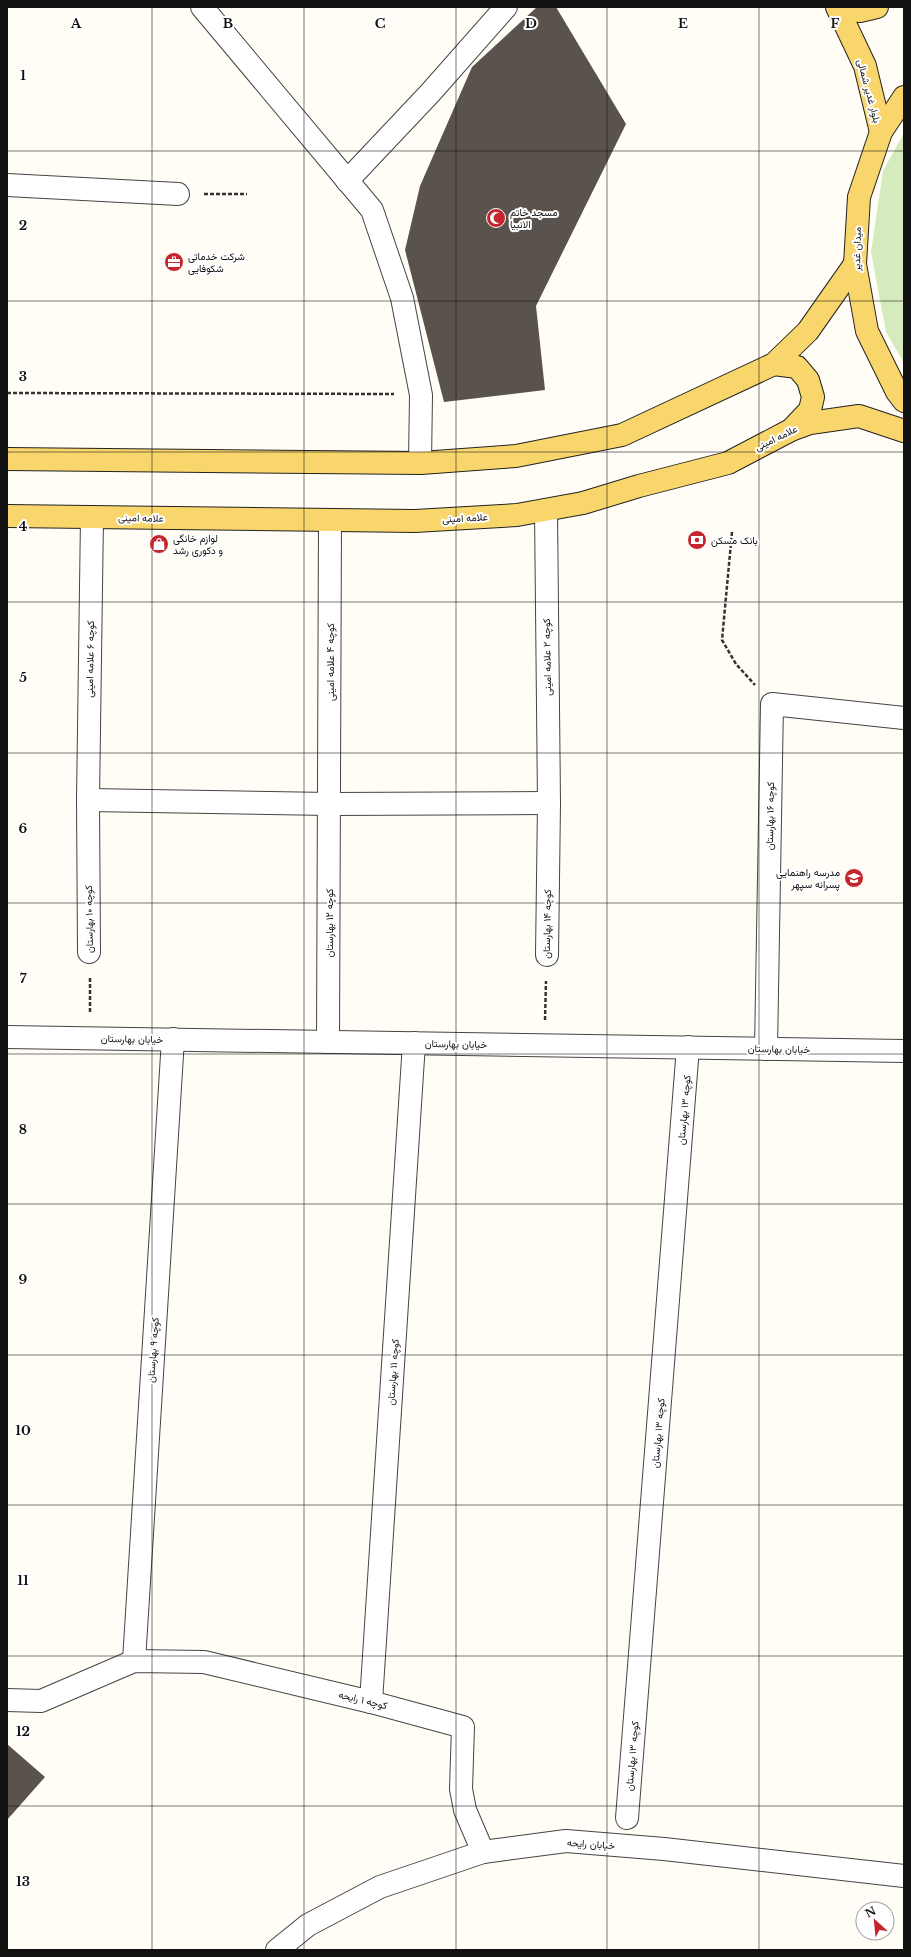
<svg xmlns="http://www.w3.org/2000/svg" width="911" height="1957" viewBox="0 0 911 1957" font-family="'Libre Baskerville',Vazirmatn,serif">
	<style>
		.green { fill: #d5ebbd }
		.building { fill: #5a524d }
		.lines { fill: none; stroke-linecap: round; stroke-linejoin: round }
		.minor-casing { stroke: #444; stroke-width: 24 }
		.major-casing { stroke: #222; stroke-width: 24 }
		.path { stroke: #333; stroke-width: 2.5; stroke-dasharray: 4 2; stroke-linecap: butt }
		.minor { stroke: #fff; stroke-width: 22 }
		.major { stroke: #f9d66b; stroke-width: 22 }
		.grid { fill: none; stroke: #111; stroke-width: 1; stroke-opacity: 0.55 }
		.labels { text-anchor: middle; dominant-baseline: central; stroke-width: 4; stroke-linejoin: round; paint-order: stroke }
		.street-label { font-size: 10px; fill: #111; stroke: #fff }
		.poi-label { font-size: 10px; fill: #111; stroke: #fff; text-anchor: start }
		.grid-label { font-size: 13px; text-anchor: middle; font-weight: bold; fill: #111; stroke: #fff; stroke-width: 4; stroke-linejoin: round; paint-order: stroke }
	</style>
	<rect width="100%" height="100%" fill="#fffdf5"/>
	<polygon class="green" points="904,133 904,363 886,332 871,252 883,171"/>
	<g class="building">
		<polygon points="537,7 556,7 626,124 536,306 545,390 444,402 405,250 420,186 472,67"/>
		<polygon points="7,1744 45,1777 7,1820"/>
	</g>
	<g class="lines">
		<defs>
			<g id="minor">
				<polyline points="202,7 372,210 402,298 421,395 420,462"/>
				<polyline points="347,181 431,92 506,7"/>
				<polyline points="7,185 178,194"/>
				<polyline points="546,510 549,803 547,955"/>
				<polyline points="88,800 329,804 549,803"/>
				<polyline points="89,952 88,800 92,517"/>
				<polyline points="7,1037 904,1051"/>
				<polyline points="328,1042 330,520"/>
				<polyline points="766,1049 772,704 904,718"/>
				<polyline points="134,1661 173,1039"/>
				<polyline points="7,1700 41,1701 134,1661 204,1662 371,1702 463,1727 461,1789 465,1810 483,1852"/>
				<polyline points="371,1702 414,1043"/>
				<polyline points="627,1818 688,1047"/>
				<polyline points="277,1950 308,1925 380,1887 483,1852 566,1841 664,1849 904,1876"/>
			</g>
			<g id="major">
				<polyline points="837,7 865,66 881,132"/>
				<polyline points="839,9 860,11 877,7"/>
				<polyline points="904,97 881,132 859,197 855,264 867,331 897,392 904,401"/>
				<polyline points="774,364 797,367 808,380 813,397 810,410 792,429"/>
				<polyline points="7,459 421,463 516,456 622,435 774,364 808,331 855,264"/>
				<polyline points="7,516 415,521 517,515 583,503 639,486 728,463 791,430 810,423 859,416 904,431"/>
			</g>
		</defs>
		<use href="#minor" class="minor-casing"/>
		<use href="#major" class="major-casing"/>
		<g class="path">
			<polyline points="204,194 247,194"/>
			<polyline points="7,393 394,394"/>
			<polyline points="732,532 722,640 736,664 755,685"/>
			<polyline points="90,978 90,1013"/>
			<polyline points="545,1020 546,981"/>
		</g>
		<use href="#minor" class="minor"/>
		<use href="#major" class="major"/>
	</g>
	<path class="grid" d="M152 7V1950M304 7V1950M456 7V1950M607 7V1950M759 7V1950M7 151H904M7 301H904M7 452H904M7 602H904M7 753H904M7 903H904M7 1054H904M7 1204H904M7 1355H904M7 1505H904M7 1656H904M7 1806H904"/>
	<defs>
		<symbol id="mosque-disc" viewBox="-11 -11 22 22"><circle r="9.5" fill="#c4262e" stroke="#fff"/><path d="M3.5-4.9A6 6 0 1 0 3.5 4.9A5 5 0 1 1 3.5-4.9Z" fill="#fff"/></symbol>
		<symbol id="office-disc" viewBox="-11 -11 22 22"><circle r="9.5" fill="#c4262e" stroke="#fff"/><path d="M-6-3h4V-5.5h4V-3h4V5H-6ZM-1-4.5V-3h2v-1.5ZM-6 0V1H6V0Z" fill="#fff"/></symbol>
		<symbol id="bank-disc" viewBox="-11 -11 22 22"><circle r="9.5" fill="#c4262e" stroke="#fff"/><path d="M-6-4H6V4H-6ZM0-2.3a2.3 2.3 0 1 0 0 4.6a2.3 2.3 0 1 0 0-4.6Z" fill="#fff"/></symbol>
		<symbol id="shop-disc" viewBox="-11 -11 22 22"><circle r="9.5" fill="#c4262e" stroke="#fff"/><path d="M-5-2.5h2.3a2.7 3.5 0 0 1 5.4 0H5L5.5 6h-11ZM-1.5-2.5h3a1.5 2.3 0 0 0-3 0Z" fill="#fff"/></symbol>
		<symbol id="school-disc" viewBox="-11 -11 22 22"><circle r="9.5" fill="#c4262e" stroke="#fff"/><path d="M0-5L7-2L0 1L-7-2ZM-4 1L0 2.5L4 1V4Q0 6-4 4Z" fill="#fff"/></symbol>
	</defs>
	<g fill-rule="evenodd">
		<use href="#mosque-disc" x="485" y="207" width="22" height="22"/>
		<use href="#office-disc" x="163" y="251" width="22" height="22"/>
		<use href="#bank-disc" x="686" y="529" width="22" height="22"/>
		<use href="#shop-disc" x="148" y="533" width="22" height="22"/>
		<use href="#school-disc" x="843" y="867" width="22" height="22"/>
	</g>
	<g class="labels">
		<g class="street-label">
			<text transform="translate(869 91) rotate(75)">بلوار غدیر شمالی</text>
			<text transform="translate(857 249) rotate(-89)">میدان غدیر</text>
			<text transform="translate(776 438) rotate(-26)">علامه امینی</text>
			<text transform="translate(141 518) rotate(1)">علامه امینی</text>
			<text transform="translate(465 518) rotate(-3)">علامه امینی</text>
			<text transform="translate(547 657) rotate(-91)">کوچه ۲ علامه امینی</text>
			<text transform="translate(90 659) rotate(-89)">کوچه ۶ علامه امینی</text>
			<text transform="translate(330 662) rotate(-90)">کوچه ۴ علامه امینی</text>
			<text transform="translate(770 816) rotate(-89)">کوچه ۱۶ بهارستان</text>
			<text transform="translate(89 919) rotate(-91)">کوچه ۱۰ بهارستان</text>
			<text transform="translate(329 923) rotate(-90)">کوچه ۱۲ بهارستان</text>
			<text transform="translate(547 924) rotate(-89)">کوچه ۱۴ بهارستان</text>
			<text transform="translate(132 1039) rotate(1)">خیابان بهارستان</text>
			<text transform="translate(456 1044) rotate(1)">خیابان بهارستان</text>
			<text transform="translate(779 1049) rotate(1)">خیابان بهارستان</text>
			<text transform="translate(684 1110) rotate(-85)">کوچه ۱۳ بهارستان</text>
			<text transform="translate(153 1350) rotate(-86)">کوچه ۹ بهارستان</text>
			<text transform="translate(393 1372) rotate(-86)">کوچه ۱۱ بهارستان</text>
			<text transform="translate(658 1433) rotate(-85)">کوچه ۱۳ بهارستان</text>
			<text transform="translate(363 1700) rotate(14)">کوچه ۱ رایحه</text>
			<text transform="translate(632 1756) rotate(-85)">کوچه ۱۳ بهارستان</text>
			<text transform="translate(591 1844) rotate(4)">خیابان رایحه</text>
		</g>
		<g class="poi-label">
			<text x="510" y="212">مسجد خاتم<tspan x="510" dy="12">الانبیا</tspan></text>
			<text x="188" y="256">شرکت خدماتی<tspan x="188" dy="12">شکوفایی</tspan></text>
			<text x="173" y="538">لوازم خانگی<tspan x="173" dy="12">و دکوری رشد</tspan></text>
			<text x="711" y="540">بانک مسکن</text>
			<text x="840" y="872" text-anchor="end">مدرسه راهنمایی<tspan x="840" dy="12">پسرانه سپهر</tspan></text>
		</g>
	</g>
	<g class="grid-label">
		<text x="76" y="28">A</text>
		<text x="228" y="28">B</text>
		<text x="380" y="28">C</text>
		<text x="531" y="28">D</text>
		<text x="683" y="28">E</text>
		<text x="835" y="28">F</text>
		<text x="23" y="80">1</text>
		<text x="23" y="230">2</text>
		<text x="23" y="381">3</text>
		<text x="23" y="531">4</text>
		<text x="23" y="682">5</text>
		<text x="23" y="833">6</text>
		<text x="23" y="983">7</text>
		<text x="23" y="1134">8</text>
		<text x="23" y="1284">9</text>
		<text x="23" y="1435">10</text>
		<text x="23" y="1585">11</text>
		<text x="23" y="1736">12</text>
		<text x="23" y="1886">13</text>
	</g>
	<rect width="911" height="1957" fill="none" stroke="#111111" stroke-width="16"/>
	<g transform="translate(875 1921) rotate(333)"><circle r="19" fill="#ffffff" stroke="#a0a0a0"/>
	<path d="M0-3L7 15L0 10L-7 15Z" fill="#c4262e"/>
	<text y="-6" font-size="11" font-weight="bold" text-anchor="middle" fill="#111111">N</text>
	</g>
</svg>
